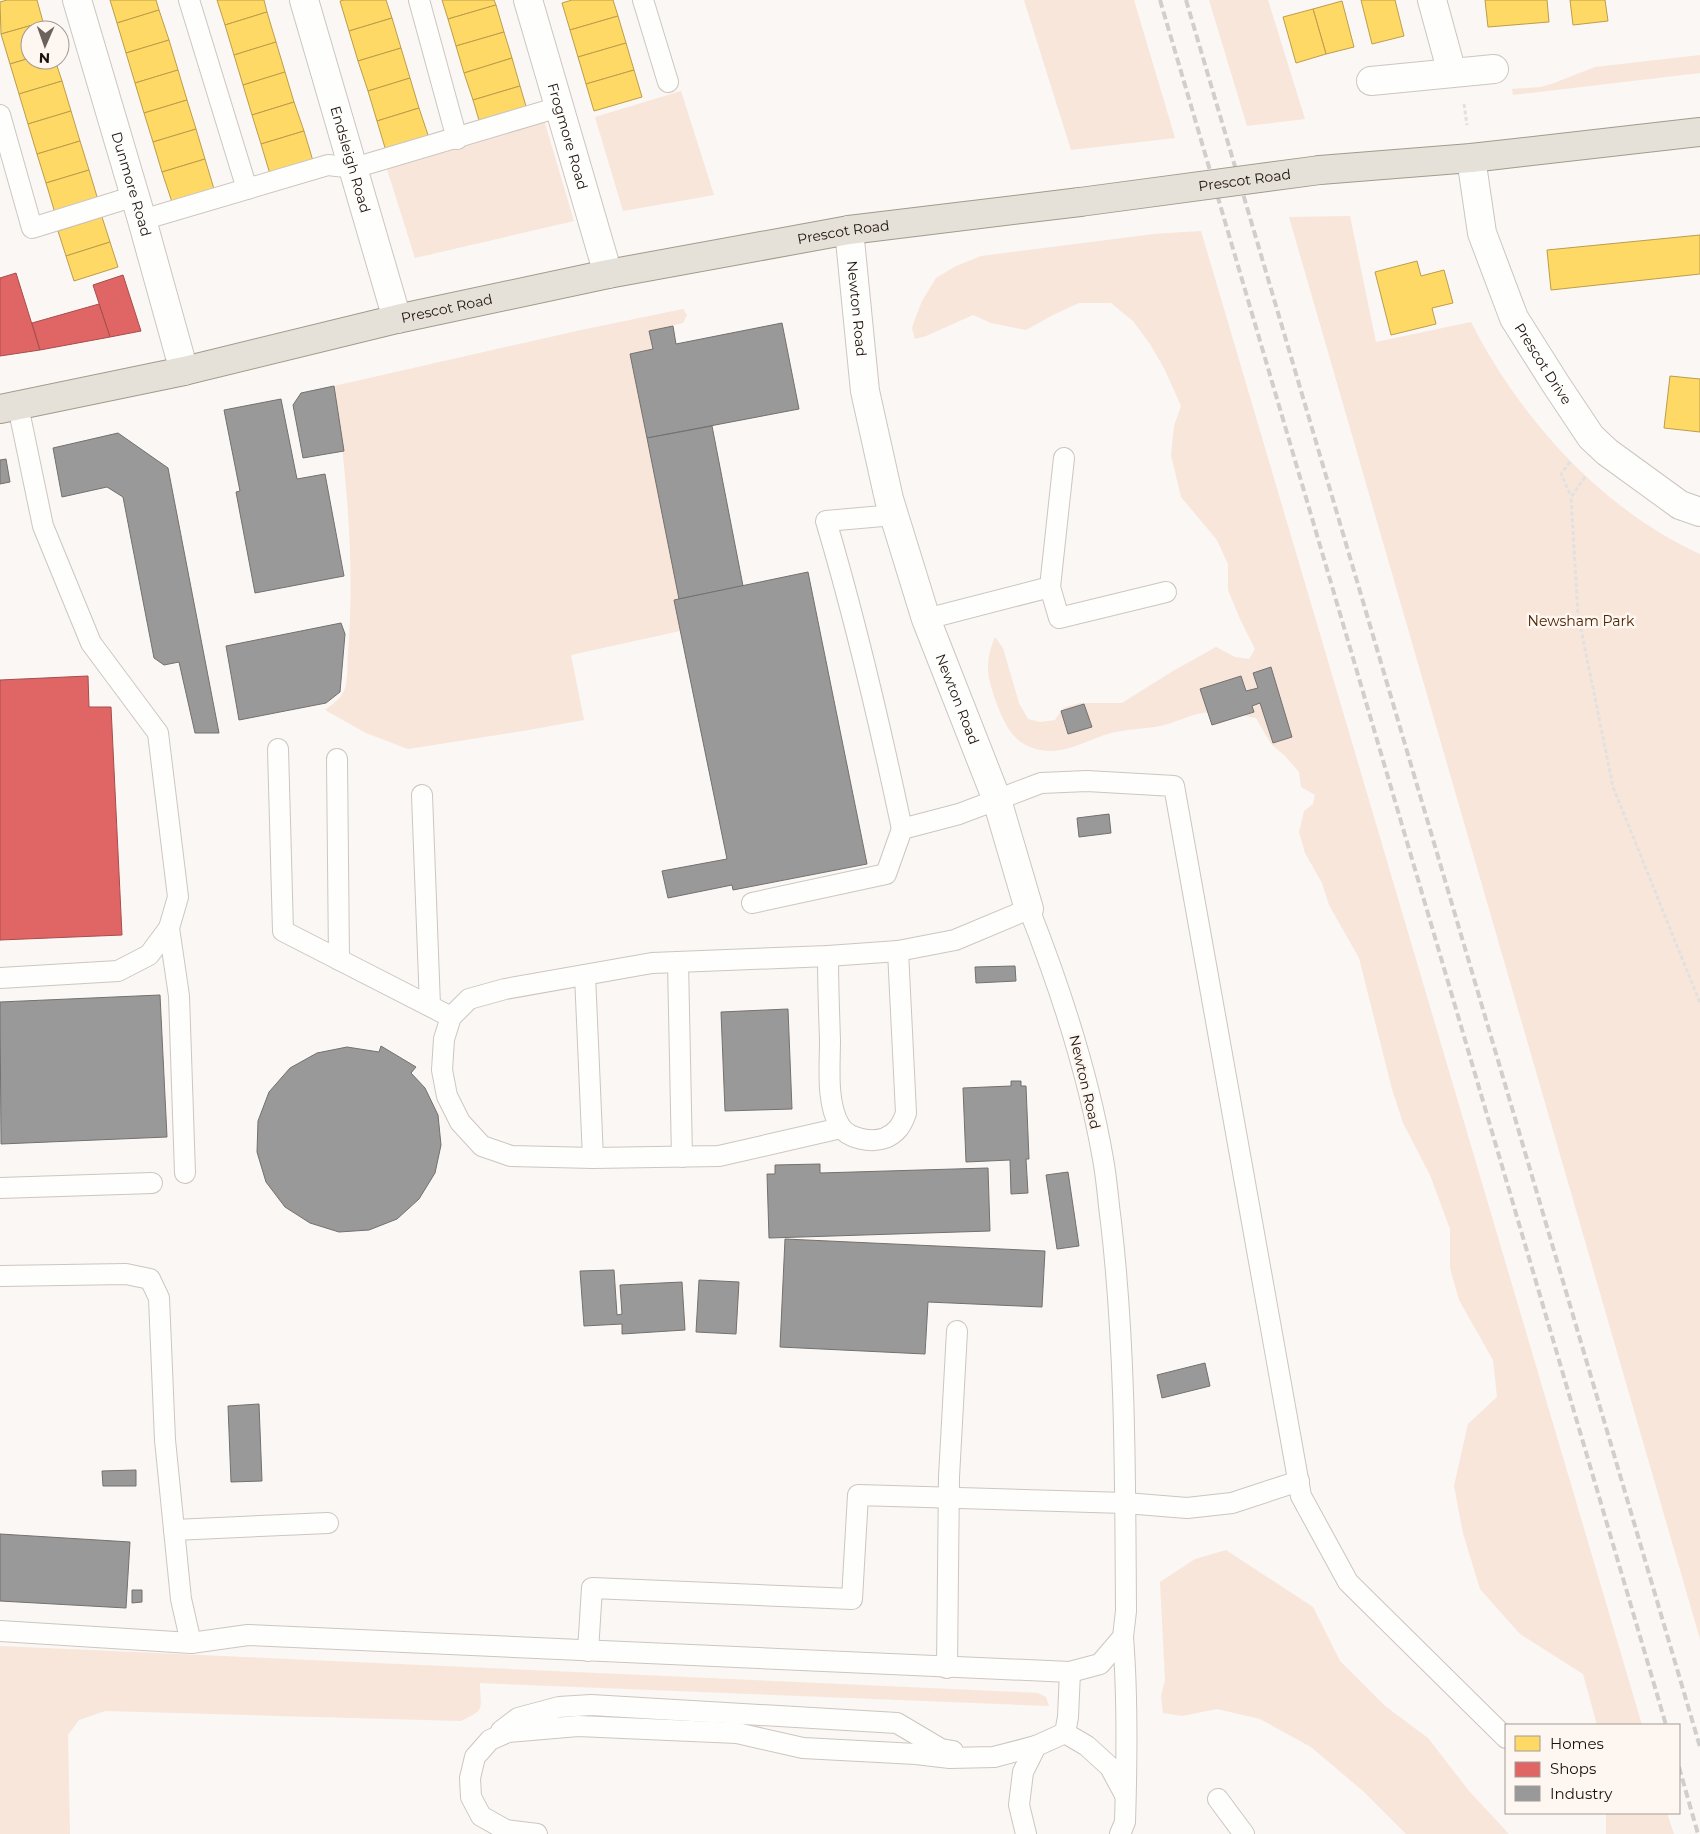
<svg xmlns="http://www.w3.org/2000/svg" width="1700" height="1834" viewBox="0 0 1700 1834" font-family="Montserrat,sans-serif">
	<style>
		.green { fill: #f8e6da }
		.homes { fill: #ffd966; stroke: #bc9d4b }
		.shops { fill: #e06666; stroke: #a64d4b }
		.industry { fill: #999; stroke: #74706e }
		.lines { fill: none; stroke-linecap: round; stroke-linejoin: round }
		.service-casing { stroke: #cdc6c0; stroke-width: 22 }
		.minor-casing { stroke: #cdc6c0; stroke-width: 30 }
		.primary-casing { stroke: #a39b8a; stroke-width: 30 }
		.path { stroke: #e2e1e0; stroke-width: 3; stroke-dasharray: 4 2.5; stroke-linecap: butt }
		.service { stroke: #fefefd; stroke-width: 20 }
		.minor { stroke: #fefefd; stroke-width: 28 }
		.primary { stroke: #e5e1d8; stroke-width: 28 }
		.rail { stroke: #d0cfce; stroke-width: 4; stroke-dasharray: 8 4; stroke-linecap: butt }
		.primary-bridge-casing { stroke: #a39b8a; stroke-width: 30; stroke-linecap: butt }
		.primary-bridge { stroke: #e5e1d8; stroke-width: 28 }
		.labels { text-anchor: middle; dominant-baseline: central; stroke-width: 5; stroke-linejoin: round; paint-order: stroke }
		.street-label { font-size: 14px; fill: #1e120b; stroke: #fdf6f1 }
		.park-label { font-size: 14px; fill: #4d2302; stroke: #fdf6f1 }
	</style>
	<rect width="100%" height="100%" fill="#faf7f4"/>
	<g class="green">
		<polygon points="1024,0 1134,0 1175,138 1071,150"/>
		<polygon points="1209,0 1268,0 1305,119 1247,126"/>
		<polygon points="1700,55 1700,73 1513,95 1512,89 1541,87 1554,83 1595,67"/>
		<polygon points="681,91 714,195 623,211 595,117"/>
		<polygon points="544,120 574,221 415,258 386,166"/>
		<path d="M1350 216 1376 342 1471 322C1519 417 1601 509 1700 554V1639L1289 217Z"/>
		<path d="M1201 231 1642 1725H1597L1583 1674 1520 1634 1480 1589 1463 1533 1454 1486 1468 1424 1497 1397 1493 1360 1459 1300 1450 1268V1229L1430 1175 1403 1123 1392 1089 1359 958 1329 905 1322 883 1305 853 1299 832 1304 811 1313 804 1315 795 1301 787 1299 772 1285 756 1271 744 1256 718C1238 714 1222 710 1203 713 1188 715 1175 723 1160 726 1144 729 1126 729 1111 733 1089 739 1064 755 1041 750 1015 745 1007 729 998 707 988 679 983 666 995 637L1003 648 1019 703 1028 719 1040 722 1055 720 1063 708 1080 703H1122L1173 671 1216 647 1235 657 1249 659 1255 649 1240 619 1228 590V564L1217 540 1181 497 1171 455 1174 426 1181 406 1165 370 1150 344 1133 321 1111 303H1079L1053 315 1026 330 991 323 973 315 926 336 915 339 912 328 915 319 922 301 936 278 956 266 981 256 1154 234Z"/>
		<path d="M683 309 687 315 683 323 649 331 653 349 630 354 679 599 674 601 680 631 571 655 584 720 523 731 408 749 366 733 325 710C332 705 340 699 344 691 348 684 347 663 348 653 355 564 347 475 334 386L581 330Z"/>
		<polygon points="1226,1550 1313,1607 1340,1661 1385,1706 1428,1738 1469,1791 1509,1834 1406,1834 1363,1791 1311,1747 1260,1719 1217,1709 1182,1716 1163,1713 1161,1696 1165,1680 1160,1582 1195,1559"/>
		<path d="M0 1646 1038 1693 1046 1697 1049 1706 480 1683C480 1709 487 1709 461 1721L105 1711 79 1720 68 1735 70 1834H0Z"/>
		<polygon points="1606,1813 1667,1813 1674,1834 1606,1834"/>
	</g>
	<g class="homes">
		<polygon points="7,0 37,0 43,22 1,34 0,2"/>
		<polygon points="110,0 156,0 159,10 117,23"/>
		<polygon points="217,0 264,0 267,12 225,25"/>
		<polygon points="344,0 386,0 392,18 349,31 340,1"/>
		<polygon points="442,0 494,0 496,5 448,19"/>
		<polygon points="572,0 613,0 618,16 570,30 562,3"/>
		<polygon points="1361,0 1395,0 1404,36 1372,44"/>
		<polygon points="1485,0 1547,0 1549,22 1488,27"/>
		<polygon points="1570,0 1605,0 1608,21 1573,25"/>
		<polygon points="1342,1 1354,47 1326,54 1313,9"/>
		<polygon points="496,5 504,32 456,46 448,19"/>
		<polygon points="1313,9 1326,54 1296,63 1283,17"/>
		<polygon points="159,10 169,40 126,53 117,23"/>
		<polygon points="267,12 276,42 234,55 225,25"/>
		<polygon points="618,16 626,43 578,57 570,30"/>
		<polygon points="392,18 401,48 358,61 349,31"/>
		<polygon points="43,22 46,30 30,30 30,58 10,64 1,34"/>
		<polygon points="504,32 512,58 464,73 456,46"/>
		<polygon points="169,40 178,70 135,83 126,53"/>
		<polygon points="276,42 285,72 243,85 234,55"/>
		<polygon points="626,43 634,70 586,84 578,57"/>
		<polygon points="401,48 410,78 368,91 358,61"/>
		<polygon points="30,58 30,60 55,60 62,81 19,94 10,64"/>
		<polygon points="512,58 520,86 473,100 464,73"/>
		<polygon points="178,70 187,100 144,113 135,83"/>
		<polygon points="634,70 642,97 594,111 586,84"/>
		<polygon points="285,72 294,102 252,115 243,85"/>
		<polygon points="410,78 419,108 377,121 368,91"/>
		<polygon points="62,81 71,111 28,124 19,94"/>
		<polygon points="520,86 528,113 481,127 473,100"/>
		<polygon points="187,100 196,129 153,142 144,113"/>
		<polygon points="294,102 304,131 261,144 252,115"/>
		<polygon points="419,108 429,138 386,151 377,121"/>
		<polygon points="71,111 80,141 37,154 28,124"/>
		<polygon points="196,129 205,159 162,172 153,142"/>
		<polygon points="304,131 313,161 270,174 261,144"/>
		<polygon points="80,141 89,170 46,183 37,154"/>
		<polygon points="205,159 214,189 172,202 162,172"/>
		<polygon points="89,170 98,200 55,213 46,183"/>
		<polygon points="102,217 110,242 66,256 58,231"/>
		<polygon points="1700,235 1700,274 1551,290 1547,250"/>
		<polygon points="110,242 118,267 74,281 66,256"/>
		<polygon points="1417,261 1421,276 1444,270 1453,303 1432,308 1436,324 1391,335 1375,272"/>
		<polygon points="1670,376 1700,379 1700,432 1664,428"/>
	</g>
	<g class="shops">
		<polygon points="16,273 40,350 0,356 0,278"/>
		<polygon points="123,275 141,331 110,337 93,285"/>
		<polygon points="99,304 110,337 40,350 32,323"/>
		<polygon points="88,676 89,707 111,707 122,935 0,940 0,680"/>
	</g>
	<g class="industry">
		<polygon points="782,323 799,409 647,438 630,354 653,349 649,331 673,326 676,344"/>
		<polygon points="334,386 344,451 303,458 293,405 301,393"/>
		<polygon points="281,399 297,479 325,474 344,576 255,593 236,492 240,491 224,410"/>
		<polygon points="712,426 743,586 679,599 647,438"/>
		<polygon points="118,433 168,468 219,733 195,733 179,662 164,665 154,658 123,497 107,487 62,497 53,448"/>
		<polygon points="6,459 10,482 0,484 0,460"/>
		<polygon points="808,572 867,864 733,890 732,885 668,898 662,871 727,859 674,600"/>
		<polygon points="341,623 345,634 340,692 326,703 239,720 226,646"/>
		<polygon points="1271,667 1292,737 1273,743 1260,703 1252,706 1254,712 1212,725 1200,689 1241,676 1246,691 1258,688 1253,673"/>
		<polygon points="1084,704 1092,727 1068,734 1061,711"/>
		<polygon points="1109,814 1111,833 1079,837 1077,818"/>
		<polygon points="1015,966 1016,981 976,983 975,967"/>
		<polygon points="160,995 167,1137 1,1144 0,1002"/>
		<polygon points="788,1009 792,1109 725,1111 721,1012"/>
		<polygon points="381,1046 416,1067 411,1073 425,1088 438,1115 441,1145 435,1173 419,1199 397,1219 369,1230 339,1232 310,1223 285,1207 266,1182 257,1152 258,1121 269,1092 290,1068 317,1053 347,1047 379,1052"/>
		<polygon points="1011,1081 1021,1081 1021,1086 1026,1086 1029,1159 1026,1159 1028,1193 1011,1194 1010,1160 966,1162 963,1088 1011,1086"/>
		<polygon points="820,1164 820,1173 988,1168 990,1231 769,1238 767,1174 775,1174 775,1165"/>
		<polygon points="1068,1172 1079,1246 1057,1249 1046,1175"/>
		<polygon points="785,1239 1045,1251 1042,1307 928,1302 925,1354 780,1347"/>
		<polygon points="614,1270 617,1315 622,1314 620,1285 682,1282 685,1330 622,1334 622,1324 584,1326 580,1271"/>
		<polygon points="699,1280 739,1282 736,1334 696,1332"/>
		<polygon points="1205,1363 1210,1386 1162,1398 1157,1375"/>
		<polygon points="259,1404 262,1481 231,1482 228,1406"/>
		<polygon points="136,1470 136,1486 103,1486 102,1471"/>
		<polygon points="0,1534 130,1542 126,1608 0,1601"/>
		<polygon points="132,1590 142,1590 142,1602 132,1603"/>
	</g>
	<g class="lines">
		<defs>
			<g id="service">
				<polyline points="189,0 247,189"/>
				<polyline points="419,0 457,139"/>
				<polyline points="643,0 668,82"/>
				<polyline points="0,115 32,228 135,196"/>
				<polyline points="142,220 328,165 354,168 559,107"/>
				<path d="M894 515 826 521C856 622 880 725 902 829L959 814 1041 783 1087 781 1174 786 1301 1496 1348 1582 1506 1738"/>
				<polyline points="1050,587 1059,618 1166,592"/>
				<polyline points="926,619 1050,587 1064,458"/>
				<polyline points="278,749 283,931 451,1017"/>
				<polyline points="337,759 339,960"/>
				<polyline points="422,795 430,1006"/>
				<polyline points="752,903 886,874 902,829"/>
				<polyline points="169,928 179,996 185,1173"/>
				<path d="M828 956C828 984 829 1012 830 1040 830 1067 826 1103 840 1126 848 1139 872 1143 885 1138 897 1133 902 1125 906 1113L898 951"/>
				<polyline points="678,962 682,1157"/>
				<polyline points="585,975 593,1158"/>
				<polyline points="0,978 118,971 149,955 169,928 178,897 158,733 91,643 43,526 18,406"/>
				<polyline points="0,1188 152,1183"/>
				<polyline points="0,1276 126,1274 150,1279 159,1298 165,1440 181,1599 191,1643"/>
				<polyline points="174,1530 328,1523"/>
				<path d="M0 1631 191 1643 248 1635 1070 1672 1100 1664 1123 1637 1126 1611C1125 1481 1126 1352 1111 1222 1108 1201 1107 1180 1103 1159 1088 1072 1061 990 1029 909L955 940 898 951 828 956 652 963 505 989 469 999 451 1017 444 1039 442 1070 447 1096 460 1122 482 1146 511 1156 593 1158 719 1156 841 1128"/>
				<polyline points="588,1651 592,1588 852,1599 858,1495 1125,1503 1187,1508 1232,1503 1299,1481"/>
				<polyline points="947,1668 949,1477 957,1331"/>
				<polyline points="501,1731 518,1718 559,1707 591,1705 897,1723 941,1749 953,1751"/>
				<polyline points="1065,1733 1087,1746 1110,1767 1125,1795"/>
				<polyline points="1218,1799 1244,1834"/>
				<polyline points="537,1834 506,1830 481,1816 471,1797 470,1778 475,1757 490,1740 508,1732 578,1726 737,1733 803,1748 916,1754 950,1758 994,1757 1036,1746"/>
				<polyline points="1026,1834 1019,1805 1023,1772 1036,1746 1065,1733 1068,1717 1070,1672"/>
				<path d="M1120 1834 1125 1822C1127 1760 1128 1699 1123 1637"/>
			</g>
			<g id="minor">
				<path id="s1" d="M77 0 142 220 184 371"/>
				<path id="s2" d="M304 0 397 319"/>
				<path id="s3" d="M528 0 608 274"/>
				<polyline points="1432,0 1452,73"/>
				<polyline points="1371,81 1494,69"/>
				<path id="s4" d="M1471 158 1482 233 1514 318 1555 383 1591 437 1607 452 1680 505 1700 512"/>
				<path id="s5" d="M849 230 865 391 889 499 926 619 997 800 1029 909"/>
			</g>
			<g id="primary">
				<polyline points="1320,170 1471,158 1700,132"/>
				<path id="s6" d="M0 409 184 371 397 319 608 274 849 230 1080 202"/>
			</g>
		</defs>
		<use href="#service" class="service-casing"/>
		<use href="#minor" class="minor-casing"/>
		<use href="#primary" class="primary-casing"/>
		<g class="path">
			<polyline points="1464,104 1467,125"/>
			<polyline points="1570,462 1561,474 1571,496"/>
			<polyline points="1585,477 1571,497 1578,614 1613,787 1700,1003"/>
		</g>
		<use href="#service" class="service"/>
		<use href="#minor" class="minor"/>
		<use href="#primary" class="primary"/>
		<g class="rail">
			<polyline points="1160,0 1666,1725"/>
			<polyline points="1186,0 1700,1747"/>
			<polyline points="1679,1767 1698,1834"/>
		</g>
		<defs>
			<g id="primary-bridge">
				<path id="s7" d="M1080 202 1320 170"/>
			</g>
		</defs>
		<use href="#primary-bridge" class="primary-bridge-casing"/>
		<use href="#primary-bridge" class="primary-bridge"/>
	</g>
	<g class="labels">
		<g class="street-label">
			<text stroke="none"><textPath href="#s3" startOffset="142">Frogmore Road</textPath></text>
			<text stroke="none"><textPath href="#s2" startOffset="166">Endsleigh Road</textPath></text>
			<text stroke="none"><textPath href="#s7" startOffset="166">Prescot Road</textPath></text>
			<text stroke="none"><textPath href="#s1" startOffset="192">Dunmore Road</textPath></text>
			<text stroke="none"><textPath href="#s6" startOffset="862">Prescot Road</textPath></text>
			<text stroke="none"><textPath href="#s5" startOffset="79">Newton Road</textPath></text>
			<text stroke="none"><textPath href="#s6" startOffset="458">Prescot Road</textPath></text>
			<text stroke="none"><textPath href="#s4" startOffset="221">Prescot Drive</textPath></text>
			<text stroke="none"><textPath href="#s5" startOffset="484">Newton Road</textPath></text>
			<text transform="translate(1085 1082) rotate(77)">Newton Road</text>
		</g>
		<g class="park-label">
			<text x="1581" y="621">Newsham Park</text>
		</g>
	</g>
	<rect x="1505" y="1724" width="175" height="90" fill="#fdf6f1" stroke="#a49b95"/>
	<rect x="1515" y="1736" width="25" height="15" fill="#ffd966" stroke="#a49b95"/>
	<text x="1550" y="1749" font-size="15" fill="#1e120b">Homes</text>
	<rect x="1515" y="1762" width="25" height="15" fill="#e06666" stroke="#a49b95"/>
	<text x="1550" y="1774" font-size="15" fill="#1e120b">Shops</text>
	<rect x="1515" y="1786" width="25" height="15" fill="#999999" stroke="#a49b95"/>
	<text x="1550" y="1799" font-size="15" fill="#1e120b">Industry</text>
	<g transform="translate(45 45) rotate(182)"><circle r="24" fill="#fdf6f1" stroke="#a49b95"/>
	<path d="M0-4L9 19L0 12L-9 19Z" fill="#6b625d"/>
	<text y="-8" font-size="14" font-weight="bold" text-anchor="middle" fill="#1e120b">N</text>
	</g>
</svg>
